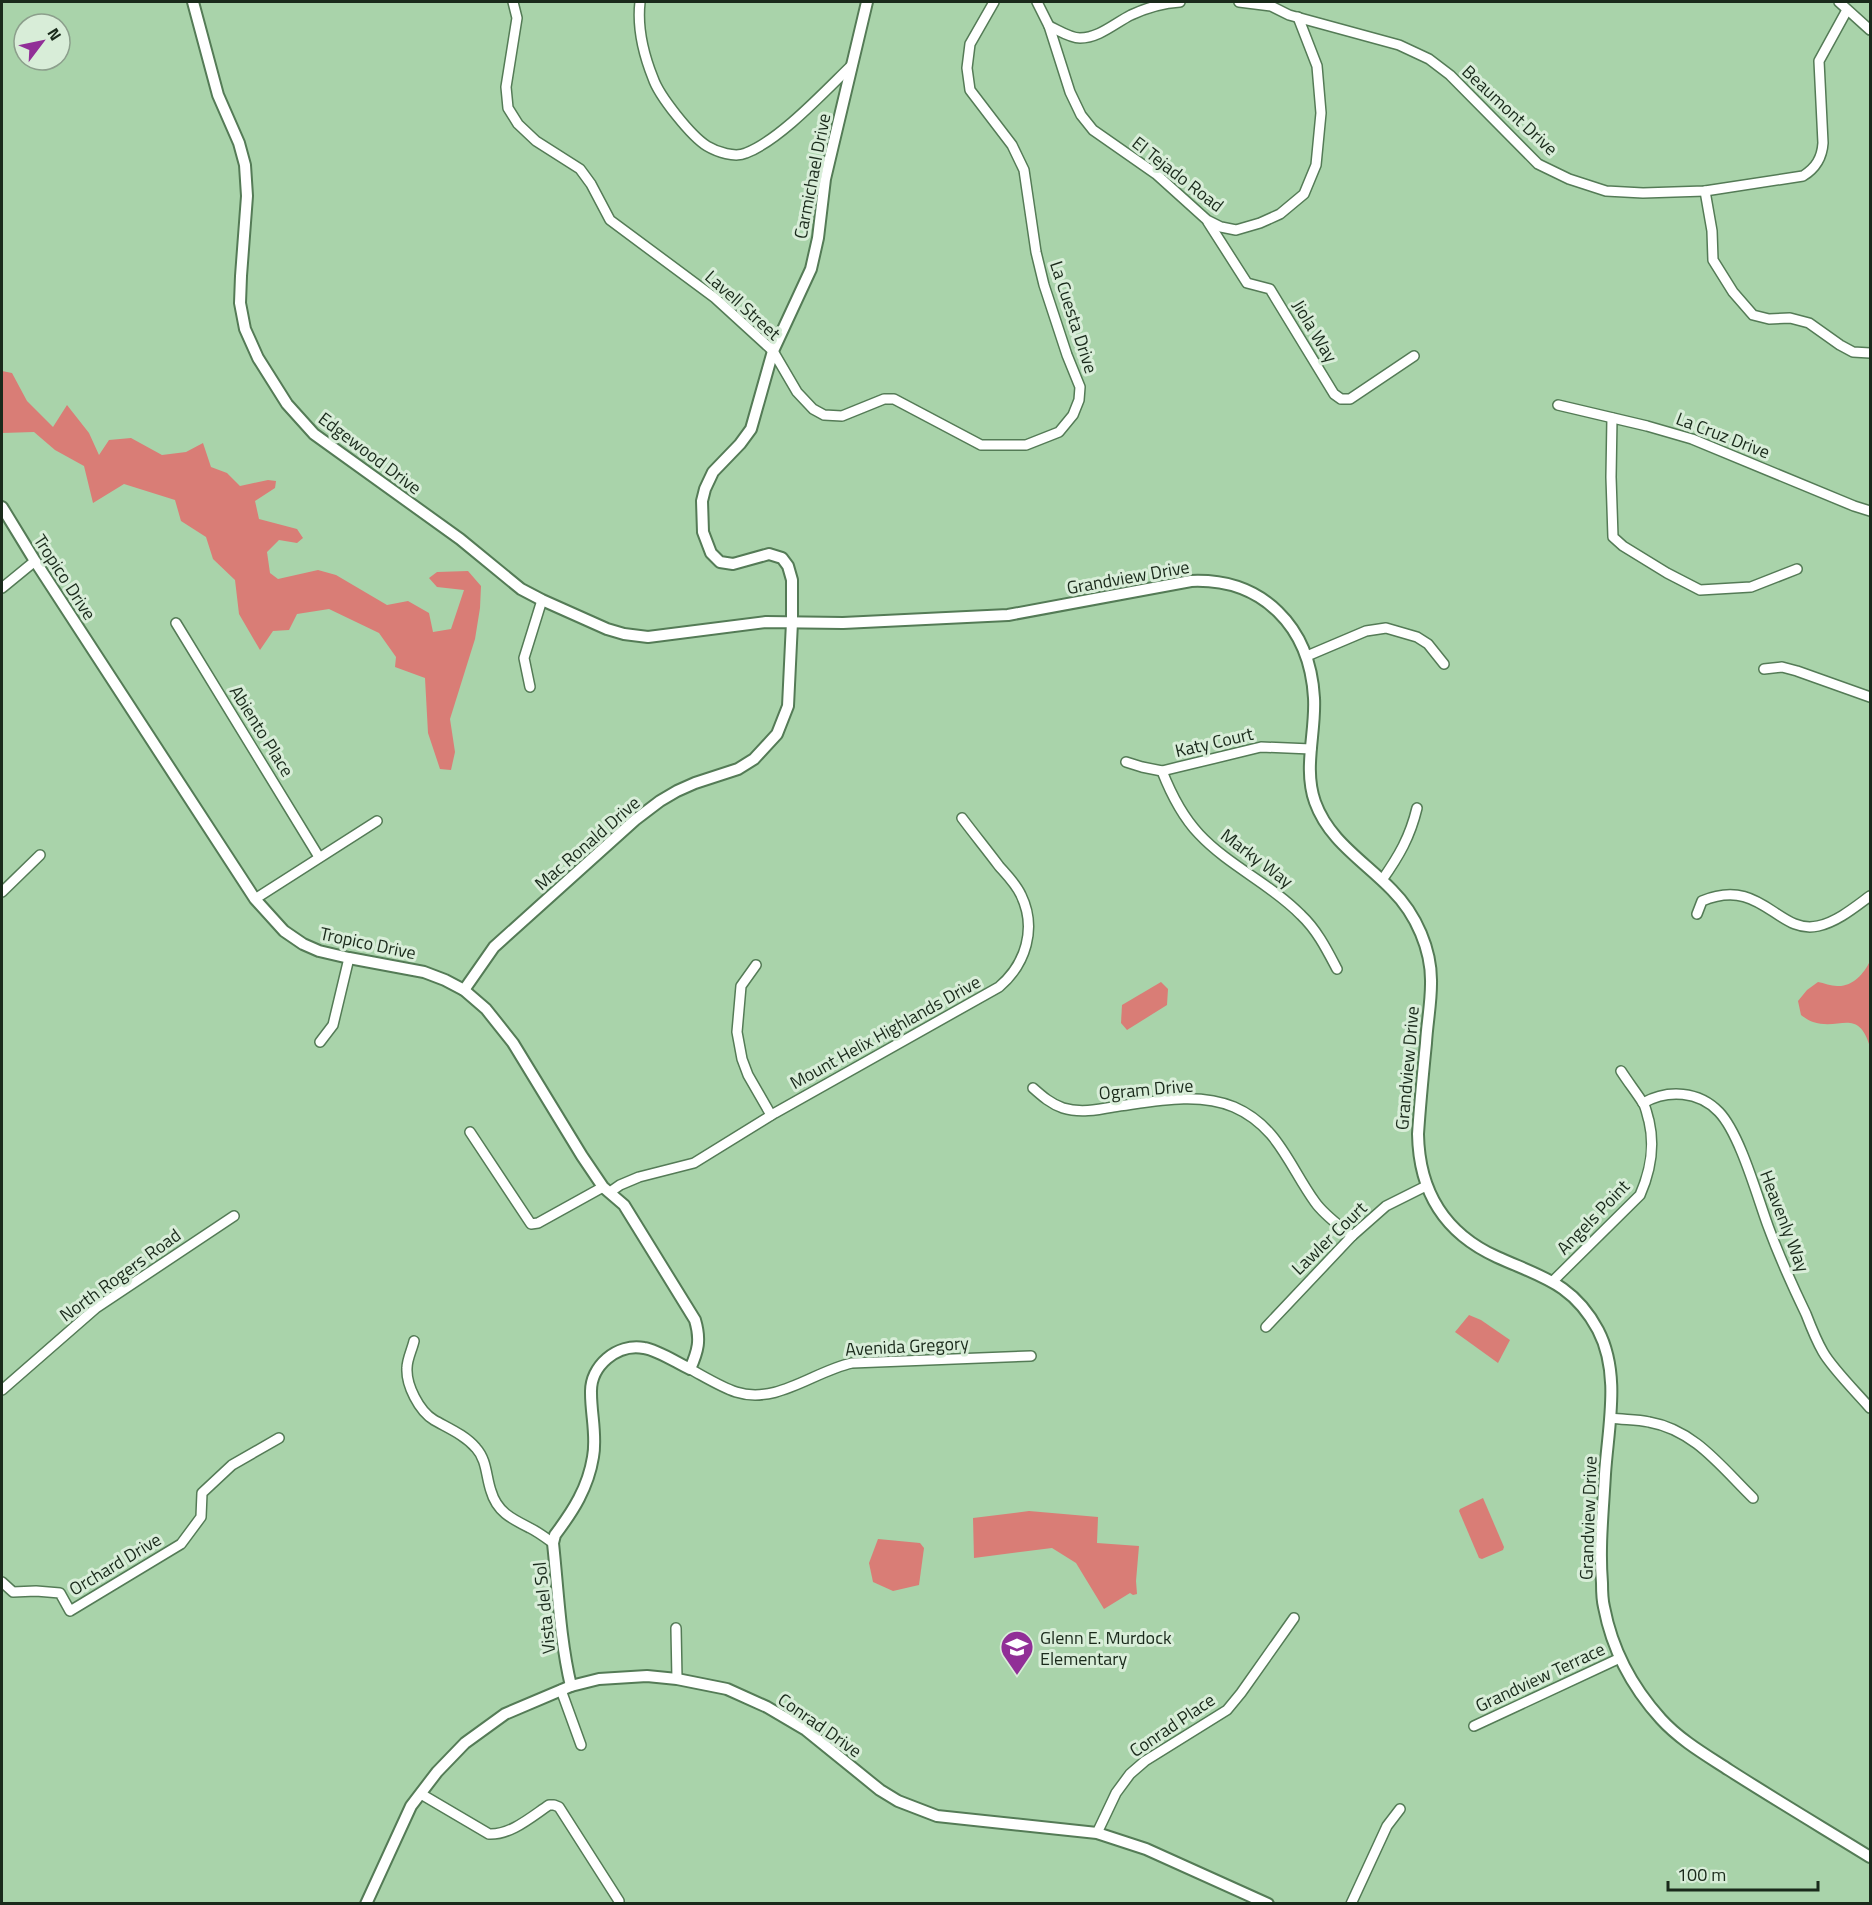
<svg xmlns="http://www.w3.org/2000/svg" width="1872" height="1905" viewBox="0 0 1872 1905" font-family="'Titillium Web',sans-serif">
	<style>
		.green { fill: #d97d76 }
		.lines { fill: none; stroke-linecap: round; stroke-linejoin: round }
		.minor-casing { stroke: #547b56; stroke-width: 12 }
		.tertiary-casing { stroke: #547b56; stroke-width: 14 }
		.minor { stroke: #fff; stroke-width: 9 }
		.tertiary { stroke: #fff; stroke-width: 10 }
		.labels { text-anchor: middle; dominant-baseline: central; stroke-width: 6; stroke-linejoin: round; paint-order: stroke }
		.street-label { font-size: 18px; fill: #1a2a1b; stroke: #d8edd8 }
		.poi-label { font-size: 18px; fill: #1a2a1b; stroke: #d8edd8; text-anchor: start }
	</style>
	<rect width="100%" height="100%" fill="#a9d3aa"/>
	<g class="green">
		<polygon points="2,371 12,373 27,401 53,427 67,405 89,433 99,455 109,440 131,438 162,455 186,452 203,443 211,467 227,473 240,486 268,480 276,481 275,488 255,501 259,519 297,529 303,538 297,543 279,540 267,552 270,573 278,579 318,570 336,575 387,605 408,601 429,613 433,632 451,629 464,590 437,587 429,578 437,572 468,571 481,586 480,608 475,639 450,719 455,752 451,770 440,769 428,733 425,678 395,667 396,657 379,633 329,609 297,614 289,630 273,631 260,650 239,614 235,580 213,559 206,537 181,521 175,500 124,484 93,503 84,466 55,450 34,432 2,433"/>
		<path d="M1870 961V1047C1858 1007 1840 1031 1813 1022 1809 1021 1804 1017 1801 1015L1798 1001 1807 990 1818 982C1824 983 1831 986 1837 986 1852 987 1864 974 1870 961Z"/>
		<polygon points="1161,982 1168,989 1167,1005 1127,1030 1121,1023 1122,1005"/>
		<polygon points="1469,1315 1481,1320 1510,1340 1498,1363 1455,1332"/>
		<polygon points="1483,1498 1504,1547 1503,1550 1482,1559 1479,1558 1459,1511 1460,1509"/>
		<polygon points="1029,1511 1098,1517 1097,1543 1139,1546 1136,1581 1137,1594 1133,1595 1130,1593 1104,1609 1076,1563 1052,1548 974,1558 973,1518"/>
		<polygon points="878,1539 920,1543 924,1548 919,1585 893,1591 873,1582 869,1563"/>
	</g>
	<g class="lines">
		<defs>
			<g id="minor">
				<polyline points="513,2 517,18 506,87 508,108 518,124 536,141 580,169 591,184 610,220 715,298 773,351 797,392 813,409 824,415 842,416 884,399 894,399 981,445 1026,445 1059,432 1073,415 1079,400 1080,387 1067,355 1044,285 1036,252 1024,170 1012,145 970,90 967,68 970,44 994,2"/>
				<path d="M640 2C637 28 643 53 653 78 659 96 691 136 707 146 717 152 735 158 746 153 780 140 825 91 852 65"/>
				<polyline points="1037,2 1049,26 1070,92 1081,115 1093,130 1156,174 1207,220 1221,227 1236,230 1260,223 1280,214 1304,194 1316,165 1321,113 1317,66 1298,17"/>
				<path d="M1239 2 1271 6 1289 15 1399 45 1429 59 1450 75 1538 164 1569 179 1606 191 1643 193 1705 191 1803 176C1816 168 1822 158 1823 143L1819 61 1847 10"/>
				<polyline points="1839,2 1870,30"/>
				<path d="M1049 26C1058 30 1070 38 1080 38 1099 38 1115 23 1131 15 1146 8 1163 3 1180 2"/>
				<polyline points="1705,191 1712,231 1713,260 1733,292 1753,315 1769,319 1790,318 1809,323 1840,345 1853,352 1870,353"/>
				<polyline points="1208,222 1247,283 1270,289 1334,394 1341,399 1350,399 1414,356"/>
				<polyline points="1558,405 1647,426 1692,439 1854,506 1870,511"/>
				<polyline points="1612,418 1611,477 1613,537 1623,546 1667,573 1700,590 1751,587 1797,569"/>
				<polyline points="2,588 35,561"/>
				<polyline points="176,623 319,857"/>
				<polyline points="1307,656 1366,631 1386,628 1417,637 1428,644 1444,664"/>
				<polyline points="1764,669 1782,667 1797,671 1870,697"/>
				<polyline points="530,687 524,658 542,600"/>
				<polyline points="1126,762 1142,767 1162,771 1261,747 1311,749"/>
				<path d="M1162 771C1171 794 1182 816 1199 834 1229 866 1271 884 1301 915 1317 930 1327 950 1337 969"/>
				<path d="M1382 880C1399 856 1410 837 1417 808"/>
				<polyline points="2,892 40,855"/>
				<polyline points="255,899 377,821"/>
				<path d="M1697 914 1702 901C1762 876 1777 935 1818 926 1837 922 1855 907 1870 896"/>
				<polyline points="756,965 741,986 737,1032 742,1059 748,1075 771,1115"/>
				<polyline points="320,1042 333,1025 349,958"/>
				<path d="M1033 1088C1042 1096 1051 1104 1063 1108 1079 1113 1097 1110 1113 1107 1151 1102 1197 1091 1234 1107 1278 1126 1289 1166 1315 1202 1324 1215 1340 1226 1352 1236"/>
				<path d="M1643 1103C1668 1089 1699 1091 1719 1112 1740 1134 1757 1196 1768 1226 1779 1256 1792 1285 1806 1314 1811 1327 1816 1340 1823 1352 1832 1368 1857 1393 1870 1408"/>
				<polyline points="470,1132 531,1224 538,1223 603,1187"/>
				<path d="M610 1192 620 1185 639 1177 694 1163 775 1113 999 987C1026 964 1037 928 1021 895 1016 884 1007 875 999 866 987 850 974 834 962 818"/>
				<path d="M1553 1281 1640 1195C1651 1170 1655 1147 1649 1121 1647 1115 1646 1107 1643 1103 1636 1092 1628 1082 1621 1071"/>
				<polyline points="1266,1327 1352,1236 1386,1206 1426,1186"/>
				<path d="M414 1341C412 1350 407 1359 407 1368 406 1385 419 1411 434 1420 448 1428 465 1435 476 1448 487 1460 486 1477 491 1491 497 1512 512 1519 530 1528 538 1532 546 1538 553 1543"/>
				<path d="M690 1369C705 1377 721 1387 736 1392 777 1405 814 1371 852 1363L1031 1356"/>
				<polyline points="2,1390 96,1308 234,1216"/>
				<path d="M1611 1418C1623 1420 1636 1419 1649 1422 1695 1430 1722 1468 1753 1498"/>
				<polyline points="2,1582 13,1592 36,1591 60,1593 70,1611 181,1544 201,1517 202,1493 232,1465 279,1438"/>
				<polyline points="676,1628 677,1679"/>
				<polyline points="561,1690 581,1745"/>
				<polyline points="1474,1726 1620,1658"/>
				<path d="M421 1794 489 1834C511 1835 531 1817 549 1805H554L559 1807 619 1901"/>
				<polyline points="1097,1833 1116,1793 1130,1774 1145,1761 1227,1710 1241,1693 1294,1618"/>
				<polyline points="1351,1904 1387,1826 1400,1809"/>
			</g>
			<g id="tertiary">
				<path d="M193 2 218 95 239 143 245 165 247 196 241 276 240 303 245 329 258 358 287 404 314 434 460 539 521 589 542 600 607 629 624 634 648 637 766 622 843 623 1008 615 1191 581C1263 578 1310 627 1314 698 1316 732 1303 768 1315 802 1329 841 1364 861 1392 890 1416 914 1432 950 1431 984 1431 1004 1427 1024 1426 1043 1423 1073 1420 1104 1418 1134 1419 1191 1444 1233 1497 1257 1541 1277 1573 1283 1598 1330 1621 1374 1608 1427 1605 1474 1603 1511 1599 1547 1602 1583 1602 1591 1602 1599 1604 1607 1612 1649 1632 1687 1661 1719 1680 1740 1706 1755 1729 1770 1776 1800 1823 1828 1870 1857"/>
				<path d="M2 507 35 561 255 899 284 931 303 944 319 951 349 958 424 972 445 980 464 990 486 1009 513 1043 582 1156 603 1187 624 1205 695 1320C701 1340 698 1351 690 1369 677 1363 658 1350 644 1348 617 1343 590 1366 591 1393 591 1415 597 1436 593 1457 588 1488 573 1511 555 1535L553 1543C558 1590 560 1640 571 1686"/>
				<polyline points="464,990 494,947 635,820 660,801 677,791 695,783 738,769 754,759 777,734 788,706 792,622 792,580 788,566 782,558 769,554 733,564 720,562 711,553 703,532 702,501 705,489 713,472 740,444 751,429 773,351 811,269 818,238 825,179 867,2"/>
				<polyline points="366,1904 411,1806 437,1772 465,1743 505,1714 571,1686 599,1679 647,1676 677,1679 727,1689 767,1707 806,1730 880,1790 898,1801 937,1816 1097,1833 1146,1849 1268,1904"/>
			</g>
		</defs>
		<use href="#minor" class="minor-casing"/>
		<use href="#tertiary" class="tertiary-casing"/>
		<use href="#minor" class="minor"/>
		<use href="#tertiary" class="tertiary"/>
	</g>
	<defs>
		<symbol id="school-pin" viewBox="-11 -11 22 30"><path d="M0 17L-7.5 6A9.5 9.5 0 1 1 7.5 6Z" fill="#912f97" stroke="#d8edd8"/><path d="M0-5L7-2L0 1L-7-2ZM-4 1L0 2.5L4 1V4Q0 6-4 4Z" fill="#fff"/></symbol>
	</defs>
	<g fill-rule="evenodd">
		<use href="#school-pin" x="998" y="1628" width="38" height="52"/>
	</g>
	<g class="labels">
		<g class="street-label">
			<text transform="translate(1510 110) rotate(43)">Beaumont Drive</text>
			<text transform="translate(1178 174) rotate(38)">El Tejado Road</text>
			<text transform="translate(812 176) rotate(-79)">Carmichael Drive</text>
			<text transform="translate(743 305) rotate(42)">Lavell Street</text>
			<text transform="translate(1074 317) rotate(72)">La Cuesta Drive</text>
			<text transform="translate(1315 331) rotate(59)">Jiola Way</text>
			<text transform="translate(1723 435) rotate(21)">La Cruz Drive</text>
			<text transform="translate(370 453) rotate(37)">Edgewood Drive</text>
			<text transform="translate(65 577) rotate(57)">Tropico Drive</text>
			<text transform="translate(1128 577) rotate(-10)">Grandview Drive</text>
			<text transform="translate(262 731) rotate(58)">Abiento Place</text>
			<text transform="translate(1214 742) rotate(-13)">Katy Court</text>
			<text transform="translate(587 843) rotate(-41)">Mac Ronald Drive</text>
			<text transform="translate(1257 858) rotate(37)">Marky Way</text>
			<text transform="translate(368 943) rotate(12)">Tropico Drive</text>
			<text transform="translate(885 1032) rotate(-29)">Mount Helix Highlands Drive</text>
			<text transform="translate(1407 1068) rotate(-85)">Grandview Drive</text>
			<text transform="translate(1146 1089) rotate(-5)">Ogram Drive</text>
			<text transform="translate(1593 1217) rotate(-46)">Angels Point</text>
			<text transform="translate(1785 1221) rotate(69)">Heavenly Way</text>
			<text transform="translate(1329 1238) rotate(-44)">Lawler Court</text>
			<text transform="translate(120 1275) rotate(-36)">North Rogers Road</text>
			<text transform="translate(907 1346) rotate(-3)">Avenida Gregory</text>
			<text transform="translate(1588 1518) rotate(-88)">Grandview Drive</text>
			<text transform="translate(115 1564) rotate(-31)">Orchard Drive</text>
			<text transform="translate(544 1608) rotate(-96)">Vista del Sol</text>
			<text transform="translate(1540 1677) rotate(-25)">Grandview Terrace</text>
			<text transform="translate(820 1725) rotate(35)">Conrad Drive</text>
			<text transform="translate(1172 1725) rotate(-34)">Conrad Place</text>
		</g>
		<g class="poi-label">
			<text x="1040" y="1637">Glenn E. Murdock<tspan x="1040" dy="21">Elementary</tspan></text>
		</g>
	</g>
	<rect width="1872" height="1905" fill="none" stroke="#1a2a1b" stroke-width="6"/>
	<g transform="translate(42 42) rotate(58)"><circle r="28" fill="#d8edd8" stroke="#8c9f8c" stroke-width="1.5"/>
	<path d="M0-4.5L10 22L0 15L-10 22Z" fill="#912f97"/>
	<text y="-9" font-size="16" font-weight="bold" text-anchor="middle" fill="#1a2a1b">N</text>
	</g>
	<path d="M1668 1881v9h150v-9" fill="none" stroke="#1a2a1b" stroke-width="3"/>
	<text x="1677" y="1881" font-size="18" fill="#1a2a1b" stroke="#d8edd8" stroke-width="4.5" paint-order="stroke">100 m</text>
</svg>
